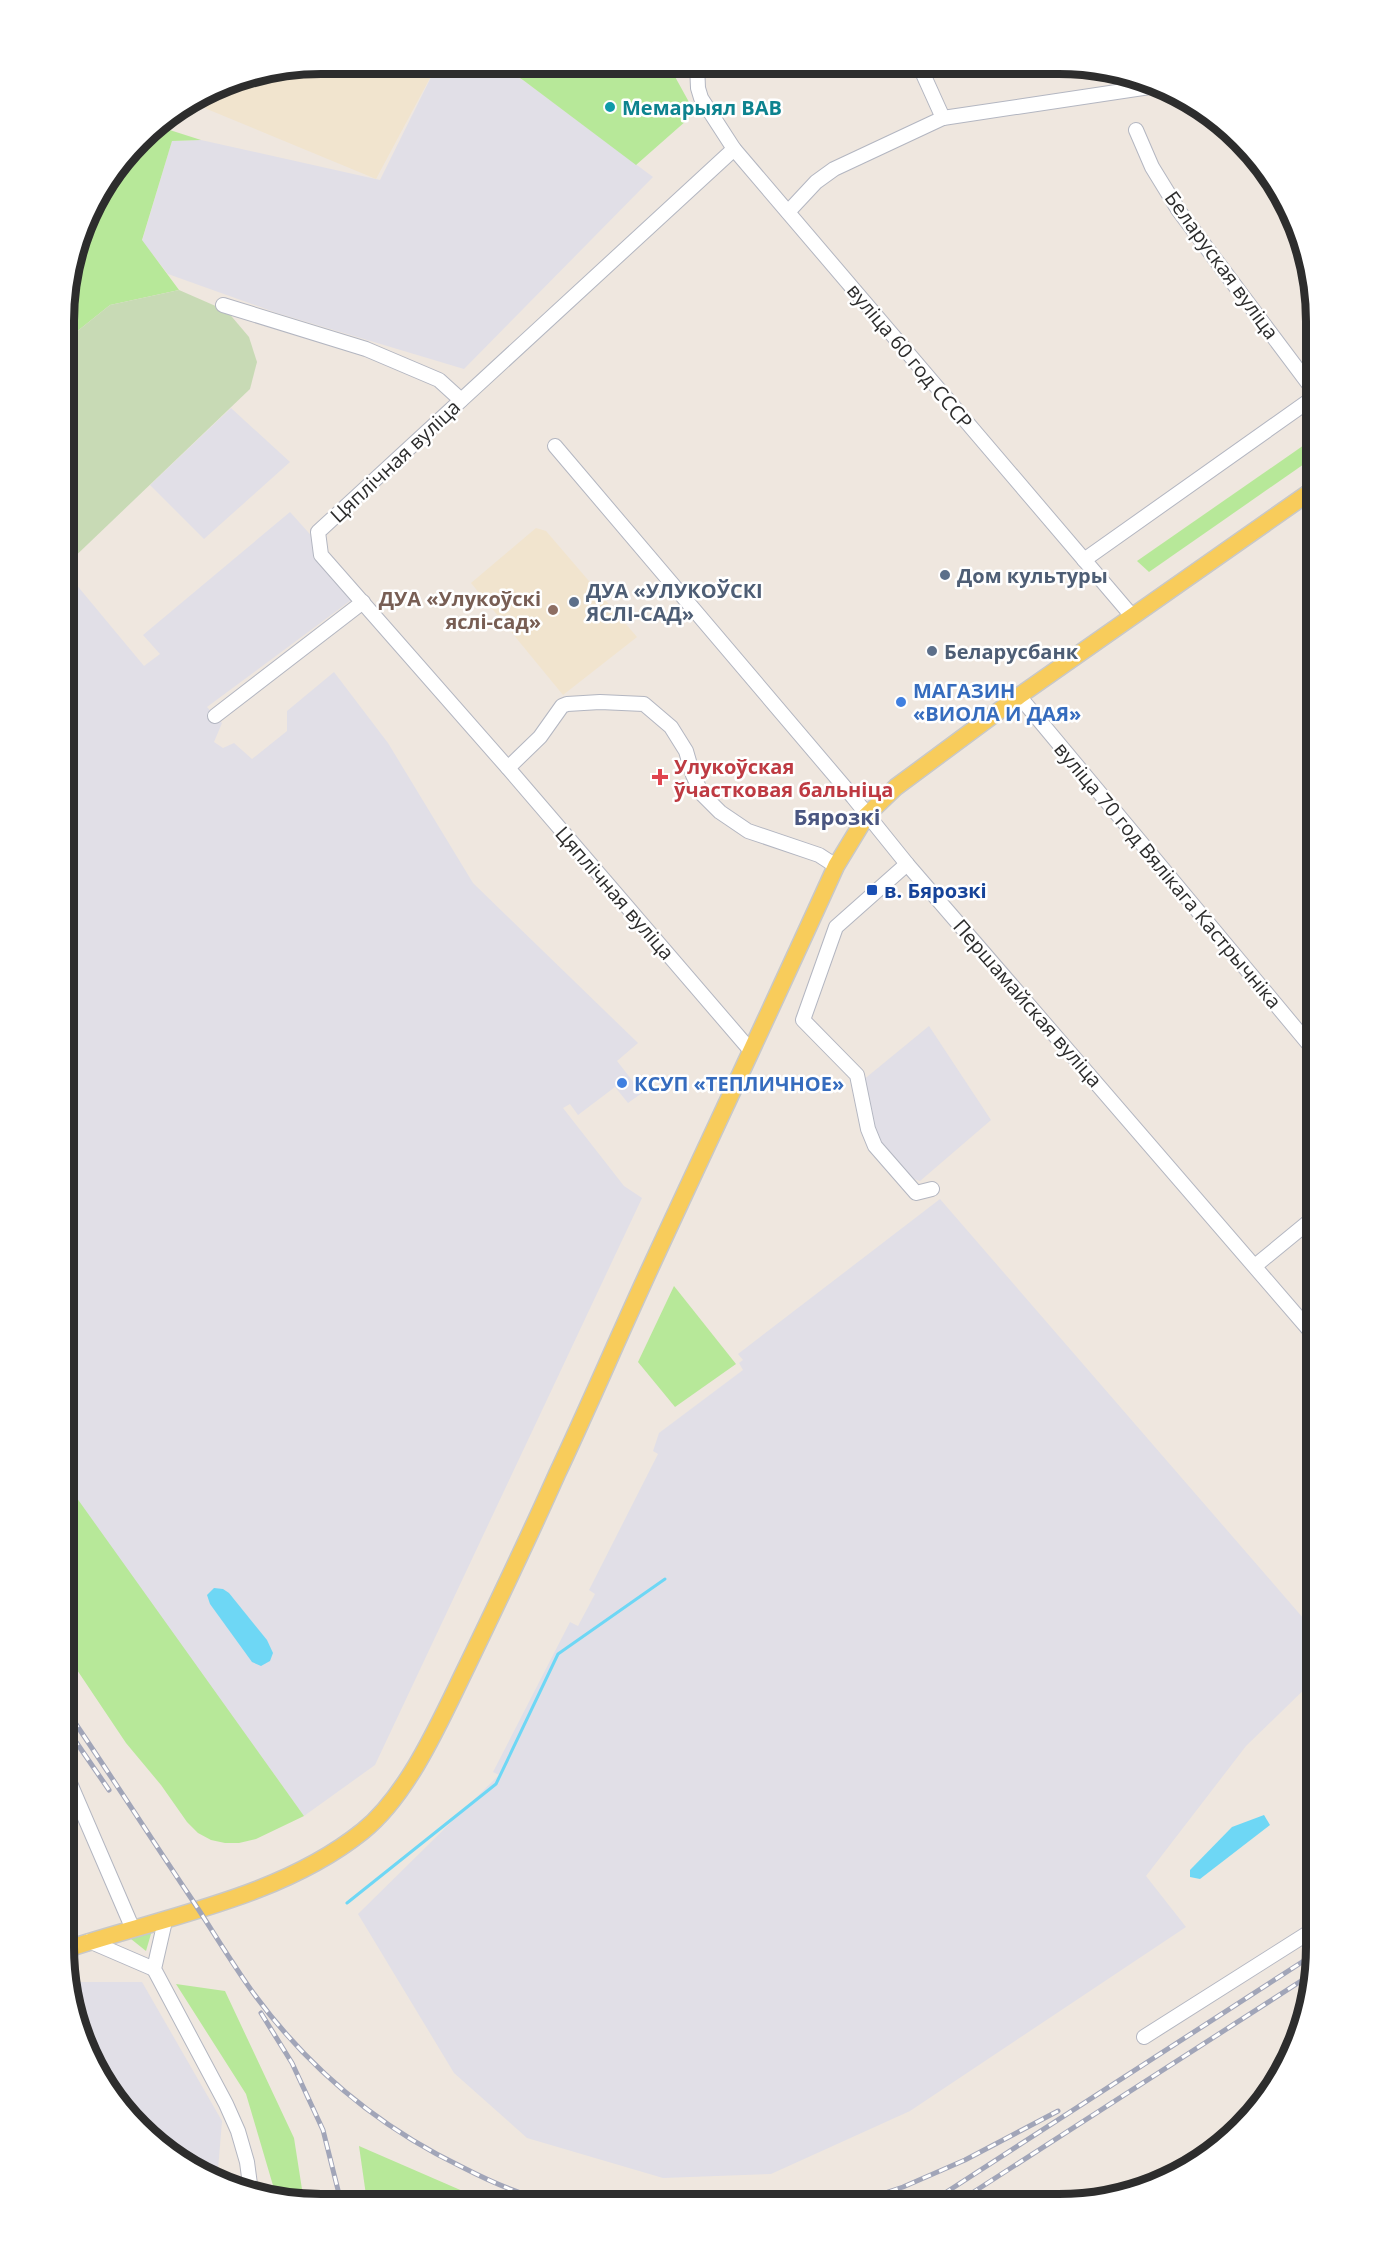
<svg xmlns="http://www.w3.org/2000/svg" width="1380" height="2267" viewBox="0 0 1380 2267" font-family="'Open Sans',sans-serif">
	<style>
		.industrial { fill: #e1dfe7 }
		.education { fill: #f1e4ce }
		.green { fill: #b7e899 }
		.cemetery { fill: #c8dab5 }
		.water { fill: #6ed7f5 }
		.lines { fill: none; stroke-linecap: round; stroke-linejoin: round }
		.stream { stroke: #6ed7f5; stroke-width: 3 }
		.minor-casing { stroke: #b3b6c1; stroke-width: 16 }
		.major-casing { stroke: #c8c8c8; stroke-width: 19 }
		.minor { stroke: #fff; stroke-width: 14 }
		.major { stroke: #f8cc5b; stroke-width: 16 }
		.rail-casing { stroke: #a1a5b8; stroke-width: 5 }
		.rail { stroke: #fff; stroke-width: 3; stroke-dasharray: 9; stroke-linecap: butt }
		.culture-dot { fill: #0f9aa8; stroke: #fff; stroke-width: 2 }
		.service-dot { fill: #5c6f8a; stroke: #fff; stroke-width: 2 }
		.education-dot { fill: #8d6e63; stroke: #fff; stroke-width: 2 }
		.shop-dot { fill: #3f7fe0; stroke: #fff; stroke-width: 2 }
		.health-dot { fill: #e0444e; stroke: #fff; stroke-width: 2 }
		.transit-dot { fill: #1a4fb4; stroke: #fff; stroke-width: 2 }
		.labels { text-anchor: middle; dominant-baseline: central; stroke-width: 5; stroke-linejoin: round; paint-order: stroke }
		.culture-label { font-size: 20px; font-weight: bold; fill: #0d838f; stroke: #fff; text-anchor: start }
		.street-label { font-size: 20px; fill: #2d2d2d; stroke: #fff }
		.service-label { font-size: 20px; font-weight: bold; fill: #4e5e75; stroke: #fff; text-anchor: start }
		.education-label { font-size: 20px; font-weight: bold; fill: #785e54; stroke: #fff; text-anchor: end }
		.shop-label { font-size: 20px; font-weight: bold; fill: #366cbe; stroke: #fff; text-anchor: start }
		.health-label { font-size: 20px; font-weight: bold; fill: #be3a42; stroke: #fff; text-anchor: start }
		.transit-label { font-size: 20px; font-weight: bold; fill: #164399; stroke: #fff; text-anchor: start }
		.quarter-label { font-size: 22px; font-weight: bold; fill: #4a5681; stroke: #fff }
		.rim { fill: none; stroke: #2d2d2d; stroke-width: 8 }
	</style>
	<rect width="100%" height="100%" fill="#efe7df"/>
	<g class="industrial">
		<polygon points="438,63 488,63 523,80 653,177 464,369 277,313 168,274 142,241 172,141 201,140 380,180"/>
		<polygon points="231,408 290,462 204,539 150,485"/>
		<polygon points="290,512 362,592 207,707 222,723 214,742 223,748 234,743 252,759 287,731 287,711 334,672 388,743 473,883 638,1043 617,1061 642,1093 628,1103 615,1087 578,1115 570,1104 563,1108 624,1186 642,1198 375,1765 304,1816 64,1482 65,571 144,666 160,654 143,635"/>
		<polygon points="929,1026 991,1120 920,1181 908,1177 875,1136 862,1081"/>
		<polygon points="940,1199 1317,1634 1317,1677 1246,1746 1146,1876 1186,1927 910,2111 771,2174 663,2178 527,2138 454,2073 358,1914 499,1775 493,1772 570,1622 578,1626 595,1594 589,1590 658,1454 653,1451 659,1433 743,1370 739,1363 743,1360 738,1354"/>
		<polygon points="70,1982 142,1982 222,2121 217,2182 164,2151 116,2104 82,2045"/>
	</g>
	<g class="education">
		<polygon points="320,63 438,63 376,179 202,107 212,88 222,82"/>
		<polygon points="536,528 546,531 637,637 563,695 471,583"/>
	</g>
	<g class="green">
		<polygon points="496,64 668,64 695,113 636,165 523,80"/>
		<polygon points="154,125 201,140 172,141 142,240 179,290 110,305 65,341 65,287 90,206"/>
		<polygon points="1317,436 1317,455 1149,572 1137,561"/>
		<polygon points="674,1286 736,1364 675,1407 638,1362"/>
		<polygon points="64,1480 304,1816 256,1839 239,1843 225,1843 211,1840 198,1833 187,1822 161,1785 126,1743 63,1649"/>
		<polygon points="153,1927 146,1951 126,1935"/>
		<polygon points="176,1984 225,1991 294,2138 304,2202 287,2202 277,2199 246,2094"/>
		<polygon points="359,2146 488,2202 367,2202"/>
	</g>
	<polygon class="cemetery" points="179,290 227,311 249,337 257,362 250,389 65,566 65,341 110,305"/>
	<g class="water">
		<polygon points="214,1588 223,1589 229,1593 267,1640 273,1653 270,1661 261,1666 252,1662 210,1604 207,1595"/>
		<polygon points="1264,1815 1270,1825 1200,1879 1190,1877 1190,1870 1232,1827"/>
	</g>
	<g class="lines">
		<polyline class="stream" points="347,1903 496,1784 558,1654 665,1579"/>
		<defs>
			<g id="minor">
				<polyline points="697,64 698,88 701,98 734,149 1132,616"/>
				<polyline points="919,65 943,118"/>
				<polyline points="1136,130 1152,167 1179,211 1317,395"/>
				<polyline points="734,149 318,532 321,555 508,768 751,1051"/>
				<polyline points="788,212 816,182 834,169 943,118 1163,85"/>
				<polyline points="223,305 366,349 439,380 461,400"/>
				<polyline points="555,446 853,797 907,864 1317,1339"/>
				<polyline points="1084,560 1317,395"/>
				<polyline points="1019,696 1317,1054"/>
				<polyline points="215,716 363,602"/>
				<polyline points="508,768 540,737 562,706 567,704 600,702 644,704 671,727 686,751 693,775 702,794 720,812 748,831 819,855 836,866"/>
				<polyline points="907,864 836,927 803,1020 857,1075 868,1129 875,1146 916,1193 932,1189"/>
				<polyline points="1255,1266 1317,1215"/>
				<polyline points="63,1767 132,1927"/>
				<polyline points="165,1921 154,1969 226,2104 238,2131 247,2162 251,2192"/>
				<polyline points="89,1941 154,1969"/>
				<polyline points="1144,2037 1316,1928"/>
			</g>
			<path id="major" d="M64 1950C162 1917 280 1898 363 1831 409 1794 441 1719 467 1666 498 1602 528 1539 557 1474 590 1404 620 1333 653 1262 714 1130 776 999 836 866L867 815 896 787 1019 696 1317 487"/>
		</defs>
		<use href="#minor" class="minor-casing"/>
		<use href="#major" class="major-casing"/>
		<use href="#minor" class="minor"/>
		<use href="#major" class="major"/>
		<defs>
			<g id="rail">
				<path d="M63 1705C106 1768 147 1832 189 1895 211 1928 231 1962 254 1994 309 2069 379 2127 462 2167 491 2182 523 2196 555 2203"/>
				<polyline points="63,1723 109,1790"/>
				<polyline points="63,1935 70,1980"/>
				<polyline points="261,2013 292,2063 323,2130 341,2202"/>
				<polyline points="855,2203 903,2187 965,2160 1058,2111"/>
				<polyline points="928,2204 1316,1953"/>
				<polyline points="955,2204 1315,1972"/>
			</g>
		</defs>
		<use href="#rail" class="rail-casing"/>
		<use href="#rail" class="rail"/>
	</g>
	<circle class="culture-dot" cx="610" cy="107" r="6"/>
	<g class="service-dot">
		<circle cx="945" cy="575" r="6"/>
		<circle cx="574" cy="602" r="6"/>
		<circle cx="932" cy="651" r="6"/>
	</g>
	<circle class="education-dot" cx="553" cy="610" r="6"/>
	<g class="shop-dot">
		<circle cx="901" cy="702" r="6"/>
		<circle cx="622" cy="1083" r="6"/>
	</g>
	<path class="health-dot" d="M657 768h6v6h6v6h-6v6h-6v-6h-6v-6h6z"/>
	<rect class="transit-dot" x="866" y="884" width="12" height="12" rx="3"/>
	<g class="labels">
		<g class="culture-label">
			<text x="622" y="107">Мемарыял ВАВ</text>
		</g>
		<g class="street-label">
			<text transform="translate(1222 265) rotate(54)">Беларуская вуліца</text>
			<text transform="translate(910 356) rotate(50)">вуліца 60 год СССР</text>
			<text transform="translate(395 461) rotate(-43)">Цяплічная вуліца</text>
			<text transform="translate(1168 875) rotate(50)">вуліца 70 год Вялікага Кастрычніка</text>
			<text transform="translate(615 893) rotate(49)">Цяплічная вуліца</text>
			<text transform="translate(1028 1003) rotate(49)">Першамайская вуліца</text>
		</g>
		<g class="service-label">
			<text x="957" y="575">Дом культуры</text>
			<text x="586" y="590">ДУА «УЛУКОЎСКІ<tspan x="586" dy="23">ЯСЛІ-САД»</tspan></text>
			<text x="944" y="651">Беларусбанк</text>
		</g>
		<g class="education-label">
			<text x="541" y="598">ДУА «Улукоўскі<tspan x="541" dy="23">яслі-сад»</tspan></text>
		</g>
		<g class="shop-label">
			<text x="913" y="690">МАГАЗИН<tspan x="913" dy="23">«ВИОЛА И ДАЯ»</tspan></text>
			<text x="634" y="1083">КСУП «ТЕПЛИЧНОЕ»</text>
		</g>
		<g class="health-label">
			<text x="674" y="766">Улукоўская<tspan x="674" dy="23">ўчастковая бальніца</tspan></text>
		</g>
		<g class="transit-label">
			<text x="884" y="890">в. Бярозкі</text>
		</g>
		<g class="quarter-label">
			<text x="837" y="816">Бярозкі</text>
		</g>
	</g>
	<path d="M0 0H1380V2267H0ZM321 74H1059A247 247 0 0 1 1306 321V1947A247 247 0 0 1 1059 2194H321A247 247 0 0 1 74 1947V321A247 247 0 0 1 321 74Z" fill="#fff" fill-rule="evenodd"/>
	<path class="rim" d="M321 74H1059A247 247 0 0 1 1306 321V1947A247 247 0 0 1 1059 2194H321A247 247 0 0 1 74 1947V321A247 247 0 0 1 321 74Z"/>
</svg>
